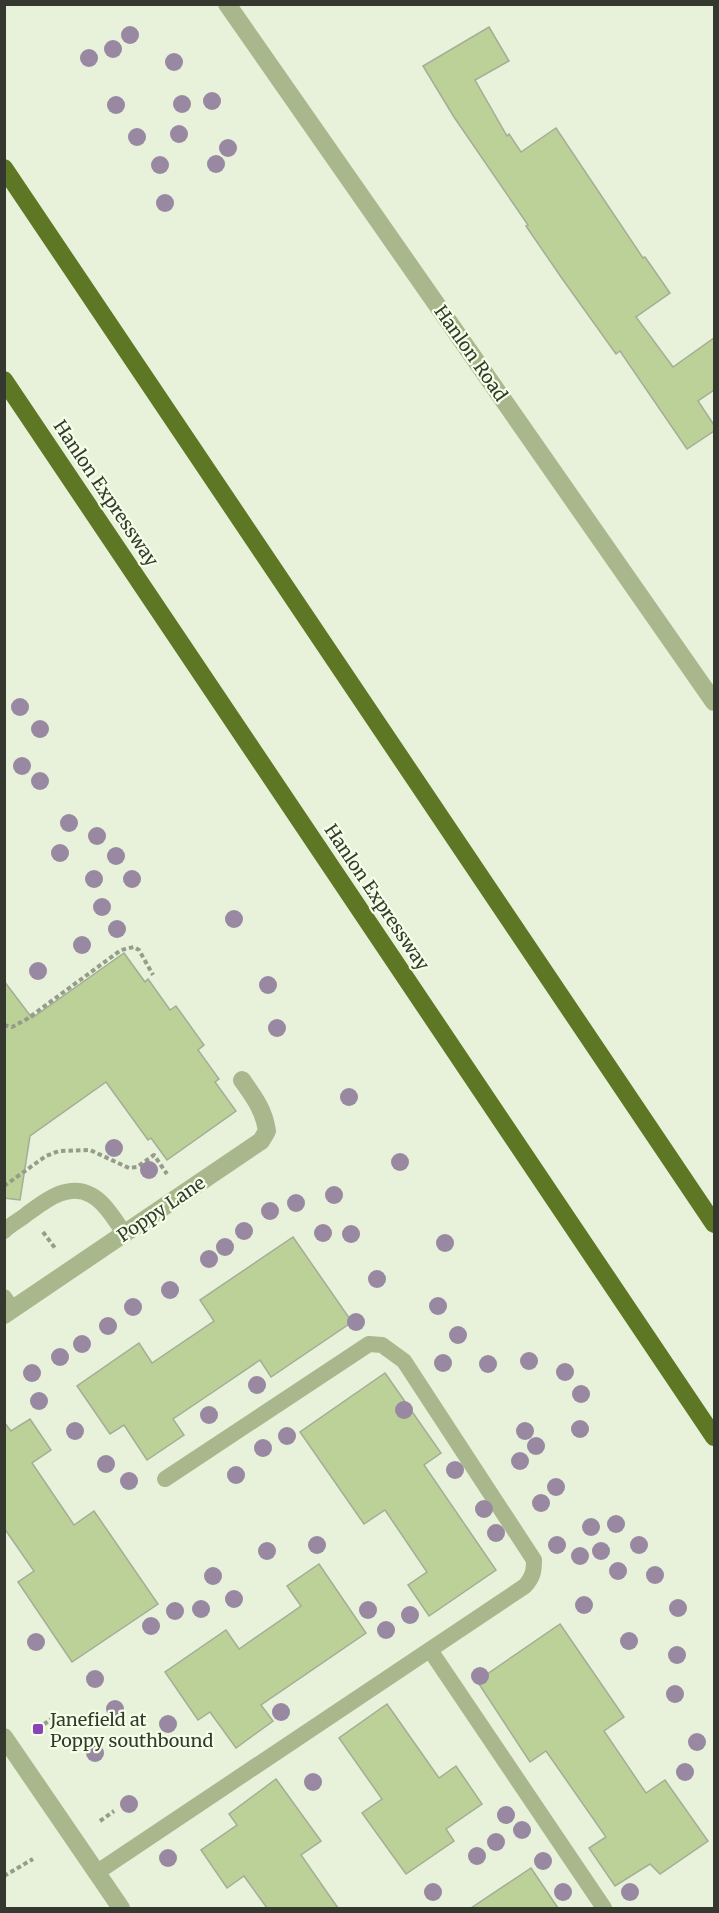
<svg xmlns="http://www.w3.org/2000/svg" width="719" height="1913" viewBox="0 0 719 1913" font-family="Merriweather,serif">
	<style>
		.building { fill: #bcd197; stroke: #a4ad96; stroke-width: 1.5 }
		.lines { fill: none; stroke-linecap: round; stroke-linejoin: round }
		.path { stroke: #969c8b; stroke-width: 4; stroke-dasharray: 4.5 3; stroke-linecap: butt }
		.lane { stroke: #a8b88c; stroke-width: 16 }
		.street { stroke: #a8b88c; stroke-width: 18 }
		.highway { stroke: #5e7724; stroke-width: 18 }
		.tree { fill: #9988a1 }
		.poi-dot { fill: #8a44b7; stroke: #f5ffe7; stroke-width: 2 }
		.labels { text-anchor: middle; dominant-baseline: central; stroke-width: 4.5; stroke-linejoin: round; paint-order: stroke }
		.street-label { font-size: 18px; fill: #35382f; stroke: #f5ffe7 }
		.poi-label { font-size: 18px; fill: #35382f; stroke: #f5ffe7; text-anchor: start }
	</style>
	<rect width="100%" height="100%" fill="#e8f1da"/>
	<g class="building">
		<polygon points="489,27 509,61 475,80 507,136 509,134 521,152 556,128 643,258 645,257 670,293 636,317 673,367 714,338 714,390 698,401 714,425 714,431 687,449 620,351 616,354 561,277 526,226 528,225 454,117 423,66"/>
		<polygon points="124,953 145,982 148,979 170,1010 176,1006 204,1045 198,1050 219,1079 215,1082 236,1111 167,1160 151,1138 148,1140 106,1082 30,1136 20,1200 4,1198 4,981 32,1018"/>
		<polygon points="293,1237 352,1322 271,1377 260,1360 216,1390 173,1419 184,1435 147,1460 124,1425 110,1434 77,1386 139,1343 152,1363 214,1321 200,1300"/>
		<polygon points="385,1373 441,1453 424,1465 496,1570 429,1616 408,1585 427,1572 385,1510 364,1524 300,1432"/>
		<polygon points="30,1419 51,1450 32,1463 74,1525 94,1511 158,1604 72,1662 18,1582 34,1571 4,1528 4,1422 11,1431"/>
		<polygon points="319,1564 366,1633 261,1705 273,1721 236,1748 210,1712 198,1720 165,1672 226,1630 239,1649 301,1606 287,1586"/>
		<polygon points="560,1624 624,1717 604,1731 646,1793 665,1780 708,1841 660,1874 650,1864 615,1886 589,1848 606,1837 546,1751 530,1762 477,1681"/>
		<polygon points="387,1704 439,1778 456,1766 482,1804 446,1829 454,1841 406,1874 362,1813 382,1799 339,1738"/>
		<polygon points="276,1779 321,1841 301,1855 338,1908 267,1908 244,1876 227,1888 201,1850 237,1825 229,1814"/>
		<polygon points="531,1868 558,1908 471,1908"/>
	</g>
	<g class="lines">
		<g class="path">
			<polyline points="4,1025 12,1027 27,1019 121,950 134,947 139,950 153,975"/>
			<polyline points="4,1186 46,1156 59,1151 90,1150 129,1168 137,1167 154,1155 167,1174"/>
			<polyline points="43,1232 55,1248"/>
			<polyline points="38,1729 51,1719"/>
			<polyline points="100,1821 114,1811"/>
			<polyline points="4,1876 33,1859"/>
		</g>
		<g class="lane">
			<path d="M4 1231C11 1224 20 1220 27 1214 45 1201 68 1182 91 1195 105 1202 116 1222 125 1234"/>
			<polyline points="4,1297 13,1310"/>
			<polyline points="430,1650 604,1908"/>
			<path d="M96 1873 525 1586C533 1577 534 1571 534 1560L404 1361 382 1345 369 1344 165 1479"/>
		</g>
		<g class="street">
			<polyline points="227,4 714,702"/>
			<path d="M4 1315 261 1141 267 1131C264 1110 254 1097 242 1080"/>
			<polyline points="4,1737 121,1908"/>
		</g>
		<g class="highway">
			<polyline points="4,168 714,1224"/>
			<polyline points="4,380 714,1437"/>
		</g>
	</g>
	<g class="tree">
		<circle cx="130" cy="35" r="9"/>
		<circle cx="113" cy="49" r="9"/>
		<circle cx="89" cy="58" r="9"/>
		<circle cx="174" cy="62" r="9"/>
		<circle cx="212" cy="101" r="9"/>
		<circle cx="182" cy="104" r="9"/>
		<circle cx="116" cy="105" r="9"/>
		<circle cx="179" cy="134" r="9"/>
		<circle cx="137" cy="137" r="9"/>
		<circle cx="228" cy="148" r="9"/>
		<circle cx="216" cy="164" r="9"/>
		<circle cx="160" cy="165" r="9"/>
		<circle cx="165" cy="203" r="9"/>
		<circle cx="20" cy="707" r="9"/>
		<circle cx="40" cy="729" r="9"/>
		<circle cx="22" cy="766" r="9"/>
		<circle cx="40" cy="781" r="9"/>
		<circle cx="69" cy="823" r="9"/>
		<circle cx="97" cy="836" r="9"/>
		<circle cx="60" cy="853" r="9"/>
		<circle cx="116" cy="856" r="9"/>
		<circle cx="94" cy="879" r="9"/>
		<circle cx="132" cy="879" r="9"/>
		<circle cx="102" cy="907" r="9"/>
		<circle cx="234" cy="919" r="9"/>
		<circle cx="117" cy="929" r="9"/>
		<circle cx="82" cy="945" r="9"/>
		<circle cx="38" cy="971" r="9"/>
		<circle cx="268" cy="985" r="9"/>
		<circle cx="277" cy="1028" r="9"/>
		<circle cx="349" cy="1097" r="9"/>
		<circle cx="114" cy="1148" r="9"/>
		<circle cx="400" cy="1162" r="9"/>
		<circle cx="149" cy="1170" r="9"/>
		<circle cx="334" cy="1195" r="9"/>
		<circle cx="296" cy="1203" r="9"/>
		<circle cx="270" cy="1211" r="9"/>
		<circle cx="244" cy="1231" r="9"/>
		<circle cx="323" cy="1233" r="9"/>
		<circle cx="351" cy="1234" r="9"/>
		<circle cx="445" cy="1243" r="9"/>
		<circle cx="225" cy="1247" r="9"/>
		<circle cx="209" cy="1259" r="9"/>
		<circle cx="377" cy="1279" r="9"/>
		<circle cx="170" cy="1290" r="9"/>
		<circle cx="438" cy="1306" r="9"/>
		<circle cx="133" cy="1307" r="9"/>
		<circle cx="356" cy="1322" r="9"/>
		<circle cx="108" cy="1326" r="9"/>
		<circle cx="458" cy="1335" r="9"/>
		<circle cx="82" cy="1344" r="9"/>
		<circle cx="60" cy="1357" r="9"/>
		<circle cx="529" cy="1361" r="9"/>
		<circle cx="443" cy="1363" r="9"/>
		<circle cx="488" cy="1364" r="9"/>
		<circle cx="565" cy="1372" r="9"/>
		<circle cx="32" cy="1373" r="9"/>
		<circle cx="257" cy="1385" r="9"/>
		<circle cx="581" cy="1394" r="9"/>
		<circle cx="39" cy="1401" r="9"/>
		<circle cx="404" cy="1410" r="9"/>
		<circle cx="209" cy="1415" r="9"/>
		<circle cx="580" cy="1429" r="9"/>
		<circle cx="75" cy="1431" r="9"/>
		<circle cx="525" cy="1431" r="9"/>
		<circle cx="287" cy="1436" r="9"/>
		<circle cx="536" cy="1446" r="9"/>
		<circle cx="263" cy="1448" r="9"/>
		<circle cx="520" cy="1461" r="9"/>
		<circle cx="106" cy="1464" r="9"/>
		<circle cx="455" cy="1470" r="9"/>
		<circle cx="236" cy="1475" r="9"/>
		<circle cx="129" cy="1481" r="9"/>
		<circle cx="556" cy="1487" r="9"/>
		<circle cx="541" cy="1503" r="9"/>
		<circle cx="484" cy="1509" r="9"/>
		<circle cx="616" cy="1524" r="9"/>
		<circle cx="591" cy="1527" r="9"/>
		<circle cx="496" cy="1533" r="9"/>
		<circle cx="317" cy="1545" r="9"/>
		<circle cx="557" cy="1545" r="9"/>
		<circle cx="639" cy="1545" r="9"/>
		<circle cx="267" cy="1551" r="9"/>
		<circle cx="601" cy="1551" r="9"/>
		<circle cx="580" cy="1556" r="9"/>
		<circle cx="618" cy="1571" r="9"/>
		<circle cx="655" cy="1575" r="9"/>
		<circle cx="213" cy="1576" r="9"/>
		<circle cx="234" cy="1599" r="9"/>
		<circle cx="584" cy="1605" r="9"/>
		<circle cx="678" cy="1608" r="9"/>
		<circle cx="201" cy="1609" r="9"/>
		<circle cx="368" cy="1610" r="9"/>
		<circle cx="175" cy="1611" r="9"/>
		<circle cx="410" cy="1615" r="9"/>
		<circle cx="151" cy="1626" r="9"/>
		<circle cx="386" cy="1630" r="9"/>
		<circle cx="629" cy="1641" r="9"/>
		<circle cx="36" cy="1642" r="9"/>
		<circle cx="677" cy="1655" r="9"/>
		<circle cx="480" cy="1676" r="9"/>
		<circle cx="95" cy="1679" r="9"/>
		<circle cx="675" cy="1694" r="9"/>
		<circle cx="115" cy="1709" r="9"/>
		<circle cx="281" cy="1712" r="9"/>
		<circle cx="168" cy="1724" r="9"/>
		<circle cx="697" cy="1742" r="9"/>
		<circle cx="95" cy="1753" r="9"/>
		<circle cx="685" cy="1772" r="9"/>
		<circle cx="313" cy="1782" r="9"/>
		<circle cx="129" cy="1804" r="9"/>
		<circle cx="506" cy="1815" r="9"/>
		<circle cx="522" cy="1830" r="9"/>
		<circle cx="496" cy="1842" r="9"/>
		<circle cx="477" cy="1856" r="9"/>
		<circle cx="168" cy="1858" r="9"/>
		<circle cx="543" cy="1861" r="9"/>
		<circle cx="433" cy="1892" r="9"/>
		<circle cx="563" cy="1892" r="9"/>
		<circle cx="630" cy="1892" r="9"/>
	</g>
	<rect class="poi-dot" x="32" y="1723" width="12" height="12" rx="3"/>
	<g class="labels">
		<g class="street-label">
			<text transform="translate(471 353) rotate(55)">Hanlon Road</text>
			<text transform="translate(106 493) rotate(56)">Hanlon Expressway</text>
			<text transform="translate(377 897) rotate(56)">Hanlon Expressway</text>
			<text transform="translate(161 1209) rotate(-34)">Poppy Lane</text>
		</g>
		<g class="poi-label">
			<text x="50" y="1719">Janefield at<tspan x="50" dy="21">Poppy southbound</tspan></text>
		</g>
	</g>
	<rect width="719" height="1913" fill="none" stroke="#35382f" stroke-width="12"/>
</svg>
